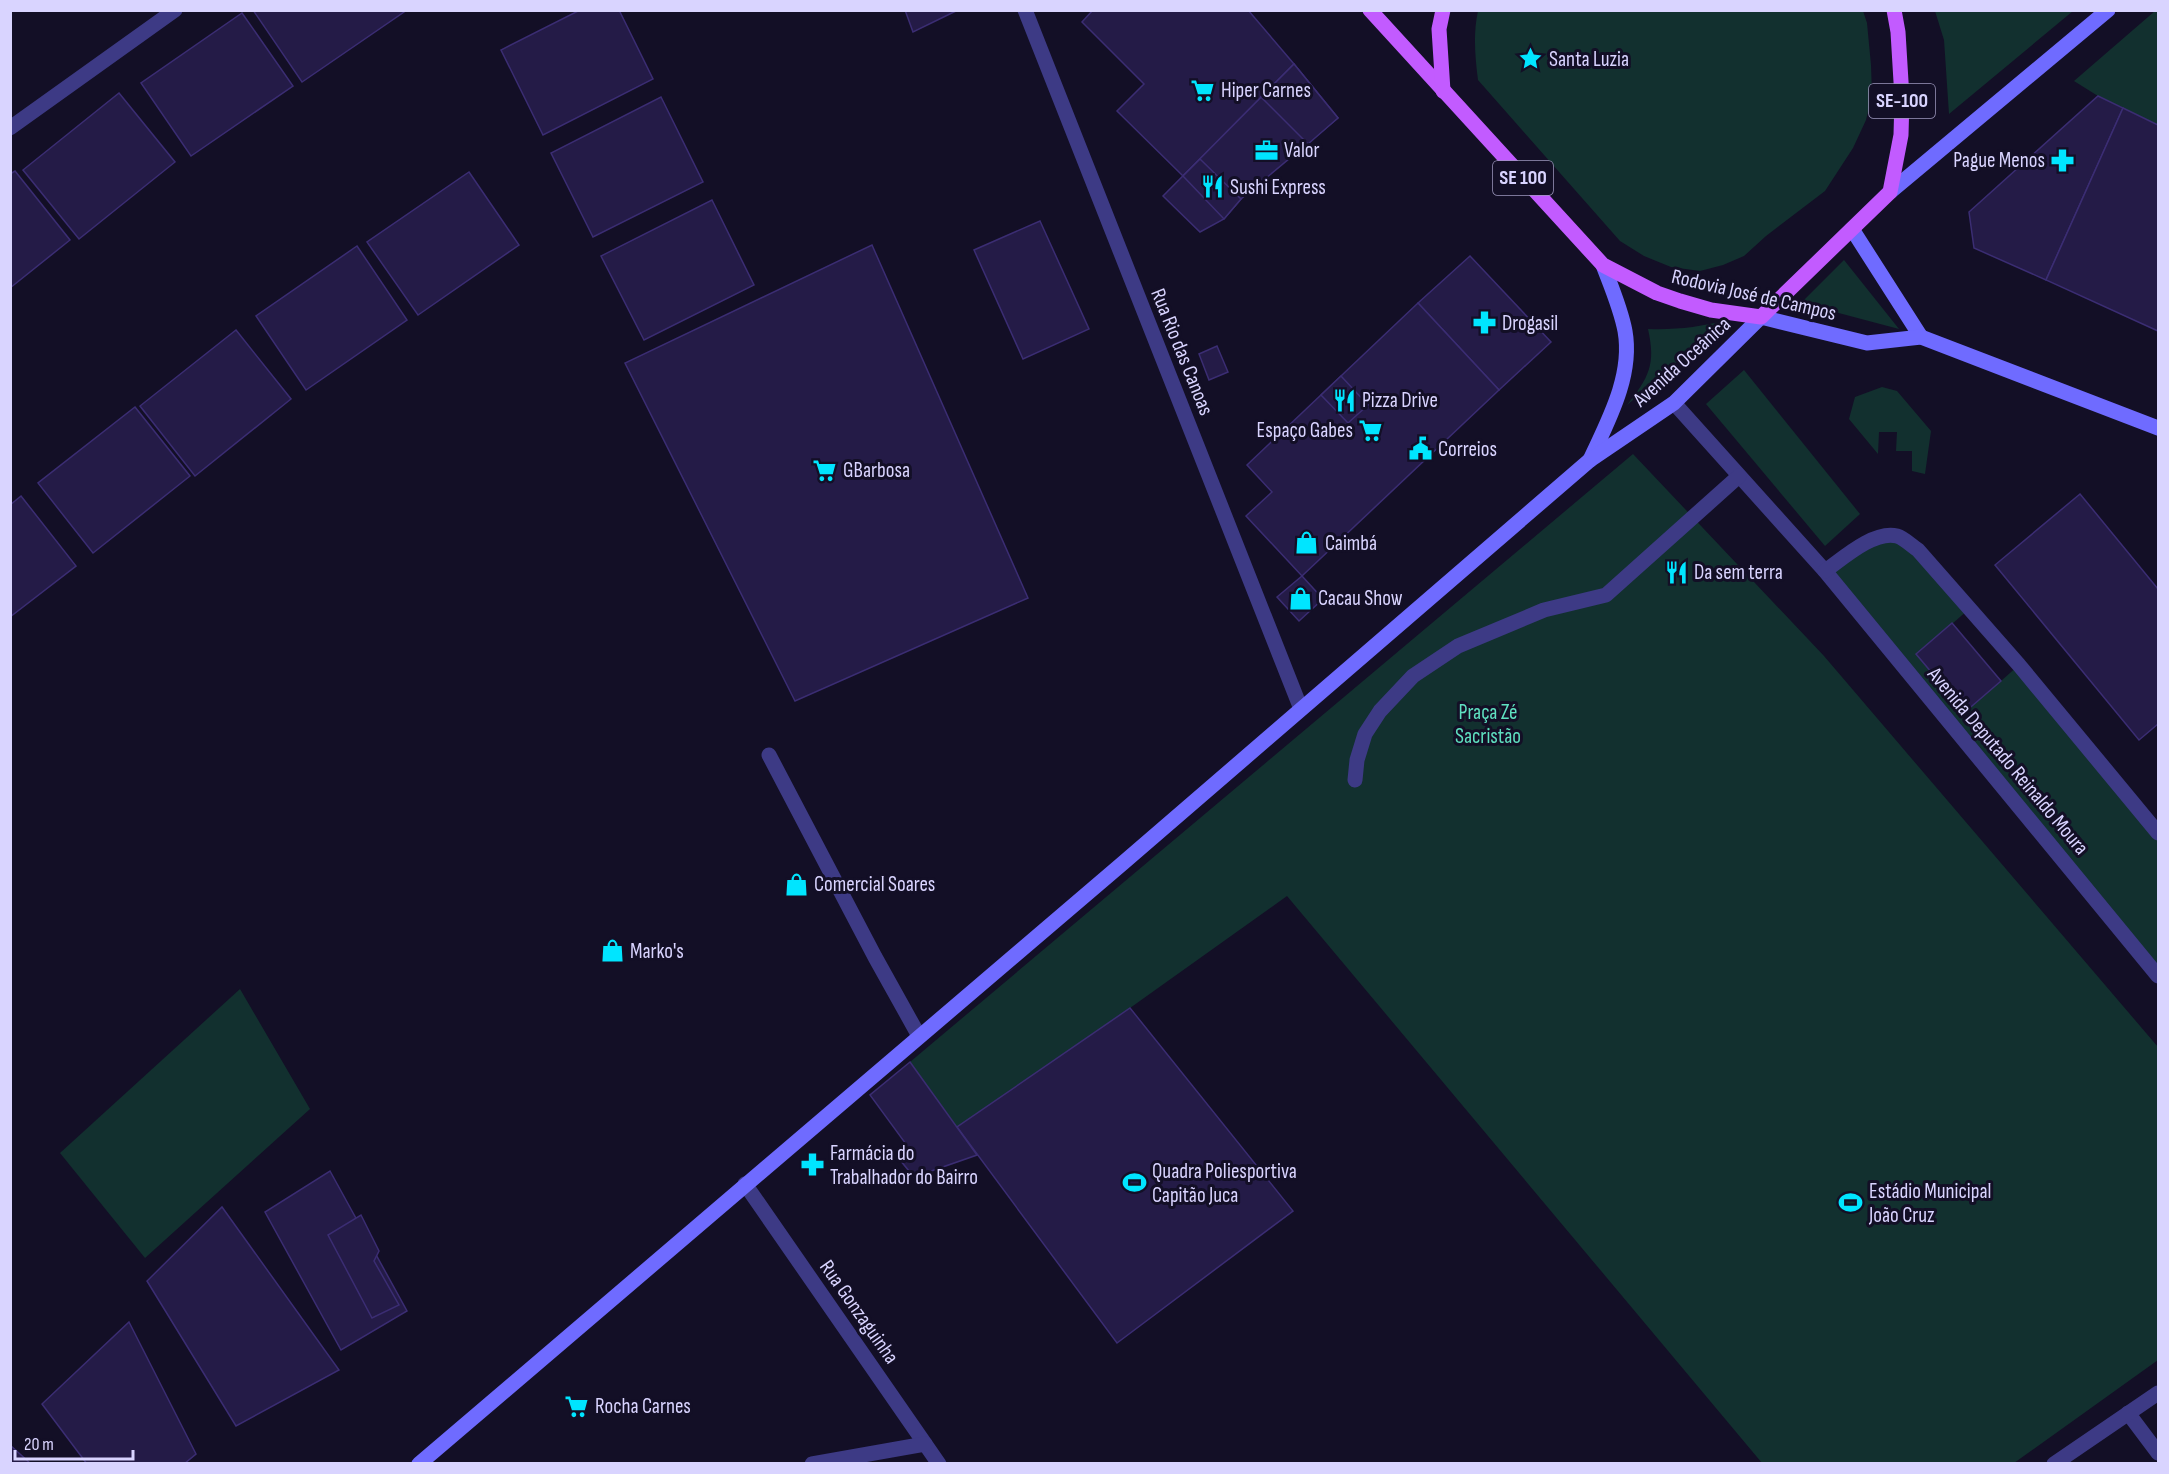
<svg xmlns="http://www.w3.org/2000/svg" width="2169" height="1474" viewBox="0 0 2169 1474" font-family="'Sofia Sans Condensed',sans-serif">
	<style>
		.green { fill: #12302f }
		.building { fill: #241b47; stroke: #3b2d73; stroke-width: 1.5 }
		.lines { fill: none; stroke-linecap: round; stroke-linejoin: round }
		.lane { stroke: #3d3a85; stroke-width: 15 }
		.street { stroke: #3d3a85; stroke-width: 15 }
		.secondary { stroke: #6f6bff; stroke-width: 15 }
		.primary { stroke: #c25bff; stroke-width: 15 }
		.labels { text-anchor: middle; dominant-baseline: central; stroke-width: 6; stroke-linejoin: round; paint-order: stroke }
		.shield { fill: #130f26; stroke: #9e99be; stroke-width: 1.5 }
		.shield-label { font-size: 20px; font-weight: bold; fill: #d9d4ff }
		.poi-label { font-size: 21px; fill: #d9d4ff; stroke: #130f26; text-anchor: start }
		.street-label { font-size: 21px; fill: #d9d4ff; stroke: #130f26 }
		.park-label { font-size: 21px; fill: #5fe0c0; stroke: #130f26 }
	</style>
	<rect width="100%" height="100%" fill="#130f26"/>
	<g class="green">
		<path d="M1478 11H1863L1867 23 1871 65 1872 95 1866 120 1853 148 1825 191 1766 236 1744 256 1723 265 1700 271 1671 267 1644 256 1620 241 1478 80C1475 56 1473 34 1478 11Z"/>
		<polygon points="1935,11 1935,10 2073,11 1949,114 1944,40"/>
		<polygon points="2155,11 2158,11 2158,125 2098,96 2074,81"/>
		<polygon points="1844,260 1899,329 1801,303"/>
		<path d="M1727 320 1627 405C1649 377 1656 365 1648 329 1676 330 1700 327 1727 320Z"/>
		<polygon points="1744,370 1860,514 1825,546 1706,404"/>
		<polygon points="1882,387 1897,391 1931,431 1925,474 1912,471 1912,451 1896,451 1897,432 1879,432 1878,454 1849,419 1855,397"/>
		<polygon points="1633,454 1824,656 2158,1047 2158,1360 2014,1463 1762,1463 1287,896 1130,1008 957,1127 910,1062"/>
		<polygon points="1898,536 1969,609 1952,624 2001,681 2019,665 2158,833 2158,976 1825,571 1864,544"/>
		<polygon points="240,989 310,1109 145,1258 60,1153"/>
	</g>
	<g class="building">
		<polygon points="253,10 403,10 404,12 302,82"/>
		<polygon points="580,10 619,10 653,79 543,135 501,50"/>
		<polygon points="905,10 958,10 913,32"/>
		<polygon points="1093,10 1248,10 1294,64 1183,176 1117,111 1144,84 1082,22"/>
		<polygon points="242,13 293,86 191,156 141,83"/>
		<polygon points="1294,64 1338,118 1241,199 1224,219 1200,232 1163,196"/>
		<polygon points="1294,64 1338,118 1308,144 1261,97"/>
		<polygon points="119,93 175,162 79,239 23,170"/>
		<polygon points="2098,96 2123,108 2046,280 1974,248 1969,212"/>
		<polygon points="661,97 703,182 593,237 551,153"/>
		<polygon points="2123,108 2158,125 2158,331 2046,280"/>
		<polygon points="1200,159 1241,199 1224,219 1183,176"/>
		<polygon points="15,171 70,240 10,288 10,174"/>
		<polygon points="469,172 519,245 418,315 367,242"/>
		<polygon points="712,200 754,285 644,340 601,256"/>
		<polygon points="1040,221 1089,329 1023,359 974,250"/>
		<polygon points="872,245 1028,598 795,701 625,363"/>
		<polygon points="357,246 407,320 306,390 256,316"/>
		<polygon points="1470,256 1551,342 1499,390 1418,303"/>
		<polygon points="1418,303 1499,390 1302,576 1246,516 1272,492 1247,465"/>
		<polygon points="236,330 291,399 195,476 140,406"/>
		<polygon points="1217,346 1228,372 1209,380 1199,354"/>
		<polygon points="1341,376 1368,405 1348,423 1321,395"/>
		<polygon points="135,407 190,476 93,553 38,483"/>
		<polygon points="2080,494 2158,589 2158,724 2139,740 1995,565"/>
		<polygon points="21,496 76,566 10,617 10,505"/>
		<polygon points="1302,576 1323,599 1299,621 1277,597"/>
		<polygon points="1952,623 2001,681 1965,712 1916,654"/>
		<polygon points="1130,1008 1293,1211 1117,1343 957,1127"/>
		<polygon points="910,1062 977,1155 914,1177 900,1160 906,1144 870,1095"/>
		<polygon points="330,1171 407,1311 341,1350 265,1212"/>
		<polygon points="222,1207 339,1370 236,1426 147,1281"/>
		<polygon points="361,1215 379,1251 374,1261 399,1305 372,1318 328,1235"/>
		<polygon points="129,1322 196,1454 184,1464 87,1464 42,1404"/>
		<polygon points="10,1445 31,1464 10,1464"/>
	</g>
	<g class="lines">
		<polyline class="lane" points="769,755 875,957 919,1036"/>
		<g class="street">
			<polyline points="1025,10 1301,709"/>
			<polyline points="10,128 175,10"/>
			<polyline points="1674,403 1825,571 2158,976"/>
			<path d="M1825 571C1842 559 1874 530 1897 536 1904 538 1912 546 1918 550L2019 665 2158 833"/>
			<polyline points="1355,780 1357,760 1365,734 1380,711 1413,676 1458,646 1544,610 1606,595 1739,476"/>
			<polyline points="745,1184 939,1464"/>
			<polyline points="2128,1413 2158,1453"/>
			<polyline points="812,1464 925,1444"/>
			<polyline points="2054,1464 2158,1393"/>
		</g>
		<g class="secondary">
			<polyline points="1890,192 2108,10"/>
			<polyline points="1852,229 1921,337"/>
			<path d="M1590 460C1608 421 1633 376 1625 331 1621 309 1611 286 1603 265"/>
			<polyline points="419,1464 1123,863 1590,460 1674,403 1761,317 1867,343 1921,337 2158,428"/>
		</g>
		<g class="primary">
			<polyline points="1370,10 1603,265 1657,293 1680,301 1711,310 1761,317 1890,192 1901,135 1902,98 1898,32 1894,10"/>
			<polyline points="1443,91 1439,29 1443,10"/>
		</g>
	</g>
	<defs>
		<symbol id="sight-bare" viewBox="-9 -9 18 18"><path d="M0-6L1.8-2.2L6-1.7L2.9 1.2L3.7 5.4L0 3.3L-3.7 5.4L-2.9 1.2L-6-1.7L-1.8-2.2Z" fill="#00e5ff" stroke="#130f26" stroke-width="2.5" paint-order="stroke"/></symbol>
		<symbol id="supermarket-bare" viewBox="-9 -9 18 18"><path d="M-6-5.5h2.5l.6 2H6L4.5 2H-2.5L-4.4-4H-6ZM-1.5 3.2a1.3 1.3 0 1 0 .1 0ZM3 3.2a1.3 1.3 0 1 0 .1 0Z" fill="#00e5ff" stroke="#130f26" stroke-width="2.5" paint-order="stroke"/></symbol>
		<symbol id="office-bare" viewBox="-9 -9 18 18"><path d="M-6-3h4V-5.5h4V-3h4V5H-6ZM-1-4.5V-3h2v-1.5ZM-6 0V1H6V0Z" fill="#00e5ff" stroke="#130f26" stroke-width="2.5" paint-order="stroke"/></symbol>
		<symbol id="pharmacy-bare" viewBox="-9 -9 18 18"><path d="M-2-6h4v4h4v4h-4v4h-4v-4h-4v-4h4Z" fill="#00e5ff" stroke="#130f26" stroke-width="2.5" paint-order="stroke"/></symbol>
		<symbol id="restaurant-bare" viewBox="-9 -9 18 18"><path d="M-5-6h1v4h1v-4h1v4h1v-4h1v5L-1.5 .5V6h-2V.5L-5-1ZM5-6V6H3V1.5H1.5Q1.5-4 5-6Z" fill="#00e5ff" stroke="#130f26" stroke-width="2.5" paint-order="stroke"/></symbol>
		<symbol id="civic-bare" viewBox="-9 -9 18 18"><path d="M-.6-6.5H3V-4.5H.6V-3L4-1V1h2V6H-6V1h2V-1L-.6-3ZM-1.2 2.5V6h2.4V2.5Z" fill="#00e5ff" stroke="#130f26" stroke-width="2.5" paint-order="stroke"/></symbol>
		<symbol id="shop-bare" viewBox="-9 -9 18 18"><path d="M-5-2.5h2.3a2.7 3.5 0 0 1 5.4 0H5L5.5 6h-11ZM-1.5-2.5h3a1.5 2.3 0 0 0-3 0Z" fill="#00e5ff" stroke="#130f26" stroke-width="2.5" paint-order="stroke"/></symbol>
		<symbol id="stadium-bare" viewBox="-9 -9 18 18"><path d="M0-5a6.5 5 0 1 0 0 10a6.5 5 0 1 0 0-10ZM-3.5-1.8h7v3.6h-7Z" fill="#00e5ff" stroke="#130f26" stroke-width="2.5" paint-order="stroke"/></symbol>
	</defs>
	<g fill-rule="evenodd">
		<use href="#sight-bare" x="1514" y="42" width="33" height="33"/>
		<use href="#supermarket-bare" x="1186" y="74" width="33" height="33"/>
		<use href="#office-bare" x="1250" y="134" width="33" height="33"/>
		<use href="#pharmacy-bare" x="2046" y="144" width="33" height="33"/>
		<use href="#restaurant-bare" x="1196" y="170" width="33" height="33"/>
		<use href="#pharmacy-bare" x="1468" y="306" width="33" height="33"/>
		<use href="#restaurant-bare" x="1328" y="384" width="33" height="33"/>
		<use href="#supermarket-bare" x="1354" y="414" width="33" height="33"/>
		<use href="#civic-bare" x="1404" y="432" width="33" height="33"/>
		<use href="#supermarket-bare" x="808" y="454" width="33" height="33"/>
		<use href="#shop-bare" x="1290" y="526" width="33" height="33"/>
		<use href="#restaurant-bare" x="1660" y="556" width="33" height="33"/>
		<use href="#shop-bare" x="1284" y="582" width="33" height="33"/>
		<use href="#shop-bare" x="780" y="868" width="33" height="33"/>
		<use href="#shop-bare" x="596" y="934" width="33" height="33"/>
		<use href="#pharmacy-bare" x="796" y="1148" width="33" height="33"/>
		<use href="#stadium-bare" x="1118" y="1166" width="33" height="33"/>
		<use href="#stadium-bare" x="1834" y="1186" width="33" height="33"/>
		<use href="#supermarket-bare" x="560" y="1390" width="33" height="33"/>
	</g>
	<g class="labels">
		<g class="shield">
			<rect x="1869" y="84" width="66" height="34" rx="4.5"/>
			<rect x="1493" y="161" width="60" height="34" rx="4.5"/>
		</g>
		<g class="shield-label">
			<text x="1902" y="101">SE-100</text>
			<text x="1523" y="178">SE 100</text>
		</g>
		<g class="poi-label">
			<text x="1549" y="59">Santa Luzia</text>
			<text x="1221" y="90">Hiper Carnes</text>
			<text x="1284" y="150">Valor</text>
			<text x="2045" y="160" text-anchor="end">Pague Menos</text>
			<text x="1230" y="187">Sushi Express</text>
			<text x="1502" y="323">Drogasil</text>
			<text x="1362" y="400">Pizza Drive</text>
			<text x="1353" y="430" text-anchor="end">Espaço Gabes</text>
			<text x="1438" y="449">Correios</text>
			<text x="843" y="470">GBarbosa</text>
			<text x="1325" y="543">Caimbá</text>
			<text x="1694" y="572">Da sem terra</text>
			<text x="1318" y="598">Cacau Show</text>
			<text x="814" y="884">Comercial Soares</text>
			<text x="630" y="951">Marko's</text>
			<text x="830" y="1153">Farmácia do<tspan x="830" dy="24">Trabalhador do Bairro</tspan></text>
			<text x="1152" y="1171">Quadra Poliesportiva<tspan x="1152" dy="24">Capitão Juca</tspan></text>
			<text x="1869" y="1191">Estádio Municipal<tspan x="1869" dy="24">João Cruz</tspan></text>
			<text x="595" y="1406">Rocha Carnes</text>
		</g>
		<g class="street-label">
			<text transform="translate(1754 295) rotate(13)">Rodovia José de Campos</text>
			<text transform="translate(1182 352) rotate(68)">Rua Rio das Canoas</text>
			<text transform="translate(1682 362) rotate(-42)">Avenida Oceânica</text>
			<text transform="translate(2008 761) rotate(50)">Avenida Deputado Reinaldo Moura</text>
			<text transform="translate(859 1312) rotate(55)">Rua Gonzaguinha</text>
		</g>
		<g class="park-label">
			<text x="1488" y="712">Praça Zé<tspan x="1488" dy="24">Sacristão</tspan></text>
		</g>
	</g>
	<rect width="2169" height="1474" fill="none" stroke="#d9d4ff" stroke-width="24"/>
	<path d="M15 1450v9h118v-9" fill="none" stroke="#d9d4ff" stroke-width="3"/>
	<text x="24" y="1450" font-size="18" fill="#d9d4ff" stroke="#130f26" stroke-width="4.5" paint-order="stroke">20 m</text>
</svg>
